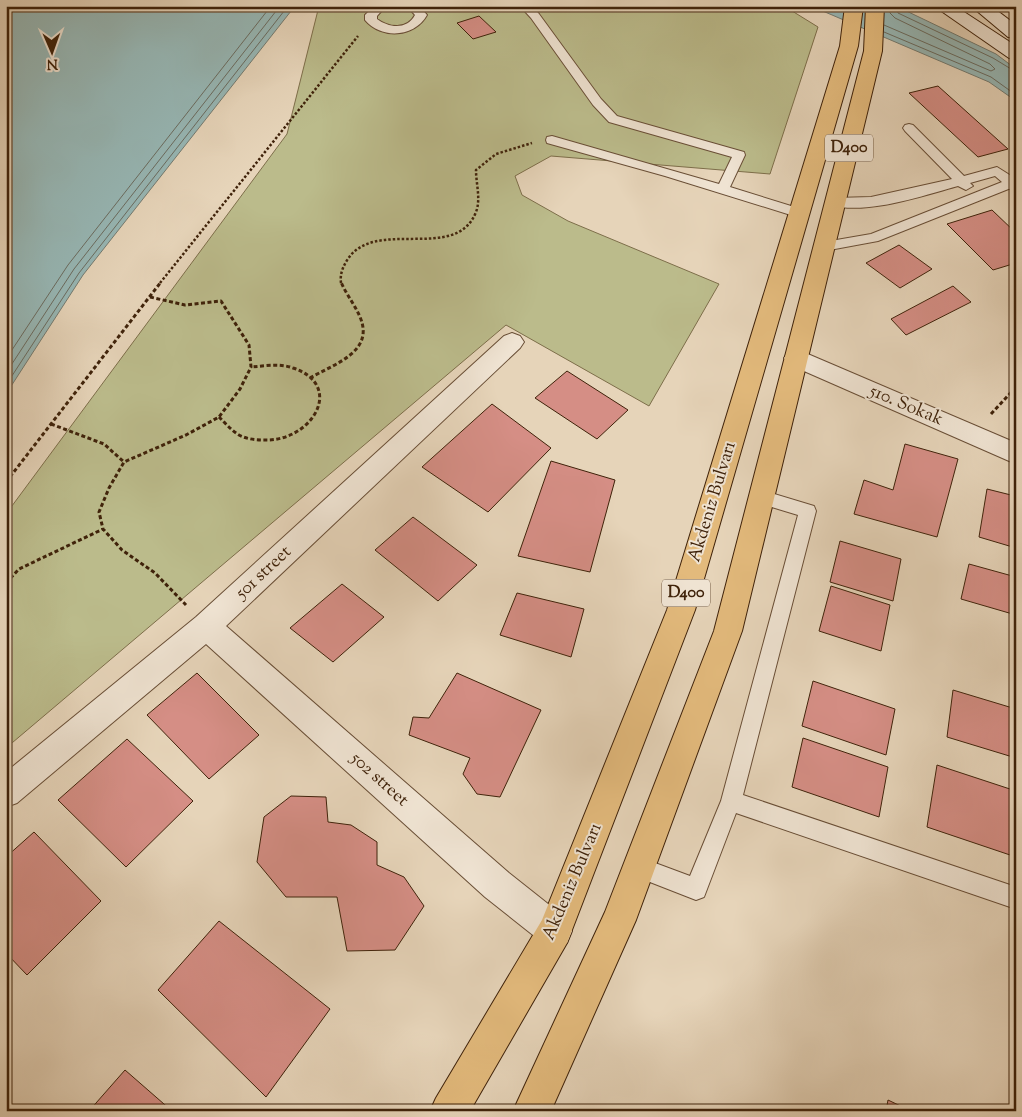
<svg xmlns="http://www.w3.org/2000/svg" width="1022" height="1117" viewBox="0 0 1022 1117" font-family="'Sorts Mill Goudy',serif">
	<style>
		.green { fill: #bbbb8b; stroke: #7d6e4a }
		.water { fill: #97b7b5; stroke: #747b71 }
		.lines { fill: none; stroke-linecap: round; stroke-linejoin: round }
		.shore { stroke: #6b6c60; stroke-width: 1 }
		.building { fill: #d58e85; stroke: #3f220a }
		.lane-casing { stroke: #694e36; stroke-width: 2 }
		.street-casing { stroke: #694e36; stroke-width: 2 }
		.secondary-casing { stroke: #3f220a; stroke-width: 2 }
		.highway-casing { stroke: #3f220a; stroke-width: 2 }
		.path-far1 { stroke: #3f220a; stroke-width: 2.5; stroke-dasharray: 2.5 2; stroke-linecap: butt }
		.path { stroke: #3f220a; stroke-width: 3; stroke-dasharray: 4 2.5; stroke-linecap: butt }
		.lane { fill: #efe3d2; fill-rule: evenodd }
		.street { fill: #efe3d2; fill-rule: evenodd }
		.secondary { fill: #efe3d2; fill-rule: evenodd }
		.highway { fill: #e3ba7c; fill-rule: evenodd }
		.labels { text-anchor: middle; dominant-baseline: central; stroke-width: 4; stroke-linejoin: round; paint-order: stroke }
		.shield { fill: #efe3d2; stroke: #745c46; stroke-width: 1 }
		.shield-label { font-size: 16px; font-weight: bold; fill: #3f220a }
		.street-label { font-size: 18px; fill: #3f220a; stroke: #efe3d2 }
	</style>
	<rect width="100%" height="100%" fill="#e6d4b9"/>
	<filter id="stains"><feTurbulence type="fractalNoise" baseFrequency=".004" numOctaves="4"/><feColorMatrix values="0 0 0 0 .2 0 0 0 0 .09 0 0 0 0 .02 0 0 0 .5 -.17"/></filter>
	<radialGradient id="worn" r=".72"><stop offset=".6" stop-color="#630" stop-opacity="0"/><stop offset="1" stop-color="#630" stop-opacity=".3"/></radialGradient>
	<polygon class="green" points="319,6 784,6 818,27 770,174 551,156 515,176 522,195 568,221 719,284 649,406 506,325 6,748 6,514 287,134"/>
	<g class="water">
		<polygon points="6,6 295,6 83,275 6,394"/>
		<polygon points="811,6 896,6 996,54 1016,69 1016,101 989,82"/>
	</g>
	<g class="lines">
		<g class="shore">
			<polyline points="895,6 898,13 993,58 1016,72"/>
			<polyline points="884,25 991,71 995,69 990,64 895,18 890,13 889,6"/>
			<polyline points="884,32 991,77 1016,95"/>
			<polyline points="6,359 68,265 271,6"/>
			<polyline points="6,373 74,269 280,6"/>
			<polyline points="6,385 79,273 288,6"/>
		</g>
	</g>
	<g class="building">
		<polygon points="479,16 496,32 473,39 457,23"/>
		<polygon points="938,86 1008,149 978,157 909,93"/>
		<polygon points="992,210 1016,233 1016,263 993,270 947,224"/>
		<polygon points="899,245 932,269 900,288 866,263"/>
		<polygon points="953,286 971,302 906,335 891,319"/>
		<polygon points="567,371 628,410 597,439 535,398"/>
		<polygon points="492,404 551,448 488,512 422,467"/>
		<polygon points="905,444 958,459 937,537 854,514 864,480 893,490"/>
		<polygon points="551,461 615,480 590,572 518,556"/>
		<polygon points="987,489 1015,496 1016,548 979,537"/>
		<polygon points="413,517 477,565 438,601 375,550"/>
		<polygon points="840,541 901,559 893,601 830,582"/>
		<polygon points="969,564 1016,577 1016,615 961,599"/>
		<polygon points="342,584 384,617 333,662 290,628"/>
		<polygon points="831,586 890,605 881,651 819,631"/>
		<polygon points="517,593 584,609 571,657 500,635"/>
		<polygon points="197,673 259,735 209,779 147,715"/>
		<polygon points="457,673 541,710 500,797 477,794 463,774 470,758 409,735 413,717 429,718"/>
		<polygon points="813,681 895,709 886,755 802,726"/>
		<polygon points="953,690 1016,709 1016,758 947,737"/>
		<polygon points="803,738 888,767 879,817 792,787"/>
		<polygon points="127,739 193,801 126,867 58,800"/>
		<polygon points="937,765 1016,791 1016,857 927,827"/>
		<polygon points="291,796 326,797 328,822 351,825 377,842 377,865 404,877 424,906 395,950 347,951 337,897 286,897 257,862 264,817"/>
		<polygon points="34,832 101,901 27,975 6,953 6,857"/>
		<polygon points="219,921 330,1009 266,1097 158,990"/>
		<polygon points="125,1070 172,1111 89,1111"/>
		<polygon points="888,1100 911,1111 886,1111"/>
	</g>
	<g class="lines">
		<defs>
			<g id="lane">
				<path d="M374 6H386L377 16V19C389 28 407 30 415 15L407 6H419L427 15C415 37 382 40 365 20V15Z"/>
				<polygon points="520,6 532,6 539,14 601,99 617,116 744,152 745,155 730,187 804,210 806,213 804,216 794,216 665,176 547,143 546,140 547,137 552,136 719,184 732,157 609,122 593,105 531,18"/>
				<path d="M909 124 913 125 964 176 997 167 1016 179V186L878 241 824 251 819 249 817 246 819 243 871 234 1002 182 995 176 970 183 973 186 966 190 958 186C922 196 867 215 830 205L828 202 830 199 835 198 871 197 952 179 905 131 903 128 905 125Z"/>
				<polygon points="761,490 814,506 816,511 743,795 1016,887 1016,909 736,813 704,897 696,900 632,875 628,868 632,861 639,857 690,876 721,801 798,515 755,502 753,497 755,492"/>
			</g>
			<g id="street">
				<polygon points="1016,176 1016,190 1005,188 1002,183 1005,178"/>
				<polygon points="512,333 520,336 524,342 520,348 226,626 509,873 567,919 572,931 567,943 555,948 543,943 485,897 206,644 17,803 6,807 6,772 196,617 504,336"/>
				<polygon points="796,349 1016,443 1016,464 788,364 784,358 788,352"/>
			</g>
			<g id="secondary">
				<polygon points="934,6 955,6 1016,46 1016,59 1009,58"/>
				<polygon points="971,6 991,6 1016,25 1016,38 1008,37"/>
			</g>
			<g id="highway">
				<polygon points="845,6 863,6 858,46 695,610 567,943 470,1111 430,1111 436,1098 542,920 667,610 840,46"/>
				<polygon points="866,6 884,6 882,51 742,631 636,920 551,1111 513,1111 605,912 714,631 864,51"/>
			</g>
		</defs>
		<use href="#lane" class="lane-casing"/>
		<use href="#street" class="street-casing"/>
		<use href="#secondary" class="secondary-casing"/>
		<use href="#highway" class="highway-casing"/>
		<g class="path-far1">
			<polyline points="160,283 358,36"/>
			<path d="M341 283C340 275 342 269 346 262 372 215 456 264 476 212 481 199 476 184 476 170L496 154 532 143"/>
		</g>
		<g class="path">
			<polyline points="150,297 185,305 221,301 249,345 251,367 240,389 219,417 186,435 124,462 109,488 99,512 103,529 122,550 155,573 186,605"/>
			<path d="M310 378C334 364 375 352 360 317 355 305 346 294 341 282"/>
			<polyline points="991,414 1016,387"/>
			<path d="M219 417C225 423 231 430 239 435 248 440 259 440 269 440 314 438 344 385 293 368 280 363 264 366 251 367"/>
			<polyline points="51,424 104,444 124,462"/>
			<polyline points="6,482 161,282"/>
			<polyline points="6,583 19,569 103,529"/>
		</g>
		<use href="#lane" class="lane"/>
		<use href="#street" class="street"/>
		<use href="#secondary" class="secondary"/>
		<use href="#highway" class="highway"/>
	</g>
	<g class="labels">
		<g class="shield">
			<rect x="825" y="134.5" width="48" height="27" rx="4"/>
			<rect x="662" y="579.5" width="48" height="27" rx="4"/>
		</g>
		<g class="shield-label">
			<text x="849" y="148">D400</text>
			<text x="686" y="593">D400</text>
		</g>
		<g class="street-label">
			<text transform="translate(906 406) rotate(23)">510. Sokak</text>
			<text transform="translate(713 502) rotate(-73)">Akdeniz Bulvarı</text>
			<text transform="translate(264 573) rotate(-43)">501 street</text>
			<text transform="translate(379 780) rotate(42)">502 street</text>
			<text transform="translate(573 882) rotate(-67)">Akdeniz Bulvarı</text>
		</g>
	</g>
	<rect width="1022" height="1117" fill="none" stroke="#e6d4b9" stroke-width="25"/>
	<rect x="8" y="8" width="1007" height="1102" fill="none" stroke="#3f220a" stroke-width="2.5"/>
	<rect x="12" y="12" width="997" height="1092" fill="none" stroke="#3f220a"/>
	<g transform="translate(52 52) rotate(178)" stroke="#efe3d2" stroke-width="4" paint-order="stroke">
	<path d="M0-4L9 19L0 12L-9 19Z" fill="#3f220a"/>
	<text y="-8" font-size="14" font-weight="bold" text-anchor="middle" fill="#3f220a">N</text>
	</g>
	<rect width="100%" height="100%" filter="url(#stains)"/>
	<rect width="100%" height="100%" fill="url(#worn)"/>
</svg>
